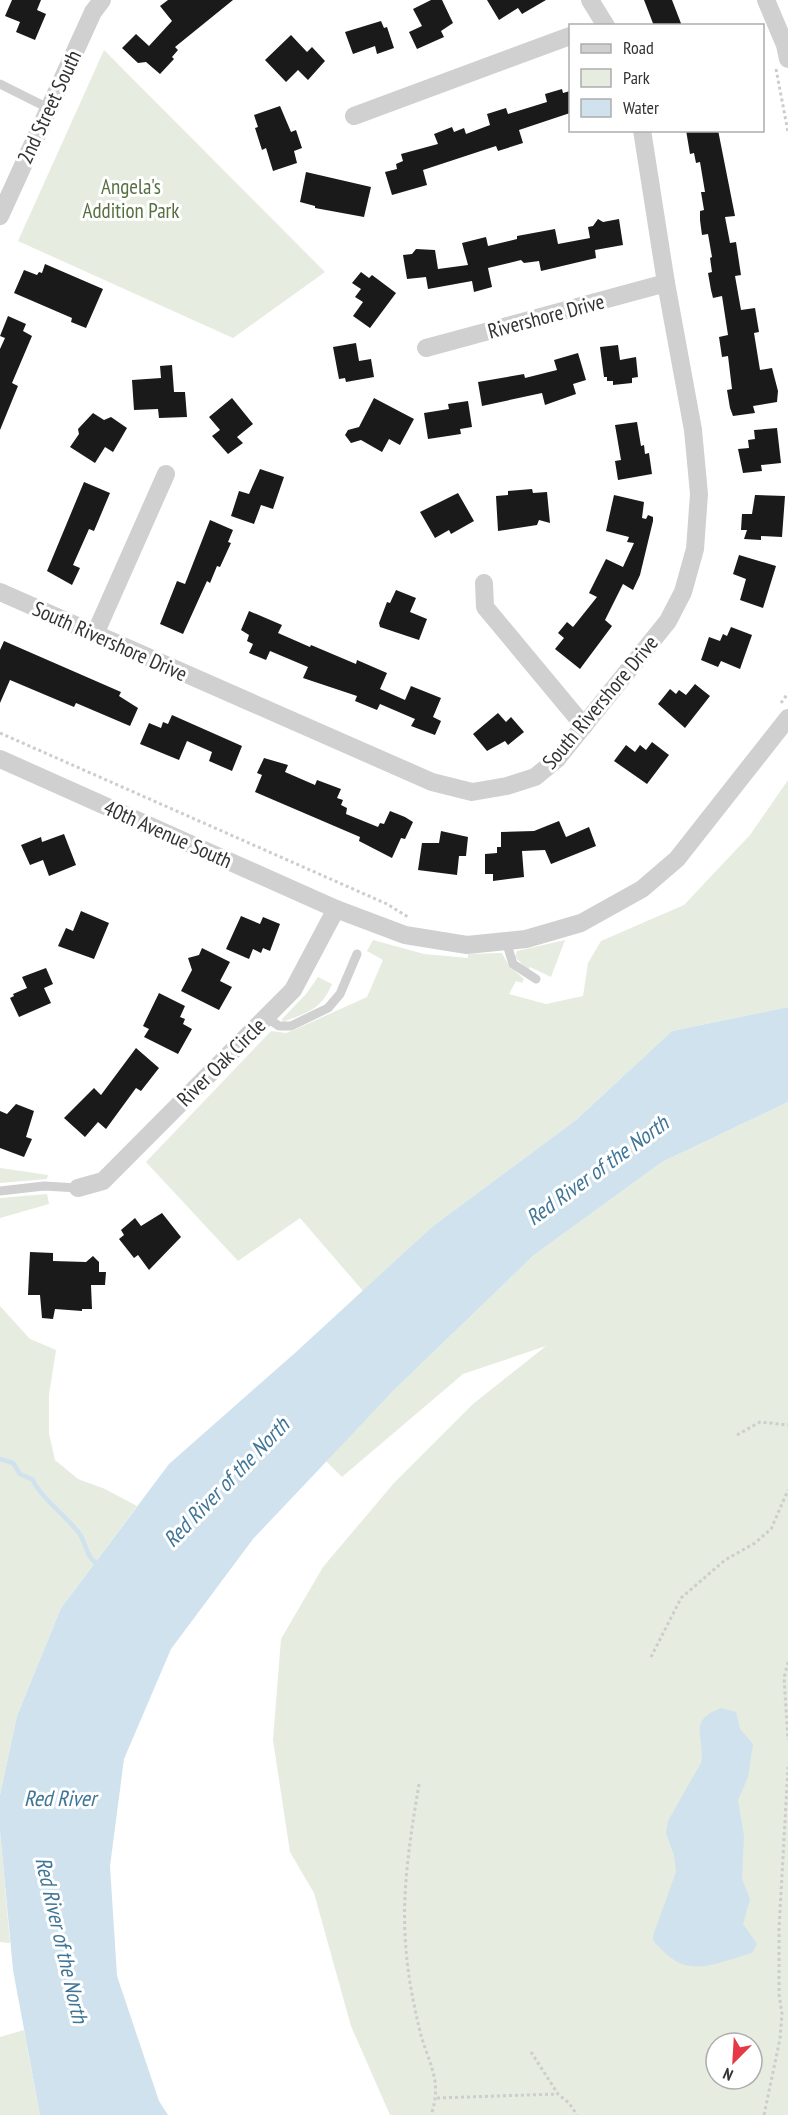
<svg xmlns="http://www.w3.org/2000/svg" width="788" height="2115" viewBox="0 0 788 2115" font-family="'PT Sans Narrow',sans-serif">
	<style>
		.green { fill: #e6ecdf; fill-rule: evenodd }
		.water { fill: #cfe2ee }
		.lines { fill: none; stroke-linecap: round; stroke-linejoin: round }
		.stream { stroke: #cfe2ee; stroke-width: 4.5 }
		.building { fill: #1a1a1a }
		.path { stroke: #cdcdcd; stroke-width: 3; stroke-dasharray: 3 3; stroke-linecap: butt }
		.lane { stroke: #d0d0d0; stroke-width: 9 }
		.street { stroke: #d0d0d0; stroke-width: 18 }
		.labels { text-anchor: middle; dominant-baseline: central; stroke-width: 6; stroke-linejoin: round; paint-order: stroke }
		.street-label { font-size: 21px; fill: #333; stroke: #fff }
		.park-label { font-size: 21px; fill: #56703f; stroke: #fff }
		.water-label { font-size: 22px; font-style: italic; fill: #3f7597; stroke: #fff }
	</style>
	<rect width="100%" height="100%" fill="#fff"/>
	<g class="green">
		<polygon points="104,50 325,272 233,338 18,241"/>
		<polygon points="788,780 788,1007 672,1031 576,1120 433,1226 363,1291 300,1218 238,1261 146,1162 271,1031 286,1033 294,1030 367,997 383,960 367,951 373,940 424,954 468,958 468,954 502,953 509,966 524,979 522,983 516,981 509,994 546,1004 583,996 588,963 601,941 684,905 750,835"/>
		<polygon points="565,940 551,977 530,967 528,970 515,957 517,951"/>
		<path d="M318 977 332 984C321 1010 308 1012 283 1022L282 1019 306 994Z"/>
		<path d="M788 1102V2115H390L351 2026 314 1893 290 1852 273 1740 281 1639 323 1567 394 1483 473 1404 546 1346 463 1374 342 1477 326 1461 394 1390 534 1255 662 1162ZM716 2043H752V2079H716Z"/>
		<polygon points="0,1168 48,1175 47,1179 0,1183"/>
		<polygon points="47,1194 49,1204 0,1218 0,1198"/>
		<polygon points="0,1306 30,1339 56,1350 49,1395 49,1434 55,1460 78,1479 105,1489 137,1506 61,1608 17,1716 0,1795"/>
		<polygon points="0,1831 10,1943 0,1942"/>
		<polygon points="24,2030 40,2115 0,2115 0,2037"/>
	</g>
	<g class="water">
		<polygon points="788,1007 788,1102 662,1162 534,1255 394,1390 253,1539 171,1649 124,1759 110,1866 117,1976 159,2101 168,2115 40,2115 13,1970 0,1831 0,1795 17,1716 61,1608 169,1464 295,1353 433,1226 576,1120 672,1031"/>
		<path d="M721 1708 736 1712 740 1729 753 1744 748 1777 738 1800 744 1836 742 1879 750 1899 743 1924 757 1944 752 1953C720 1961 691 1980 663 1951 658 1945 653 1944 653 1936L676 1872 674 1855 666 1833 668 1821 701 1763C706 1737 686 1721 721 1708Z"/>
	</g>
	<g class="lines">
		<path class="stream" d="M0 1459 13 1463 20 1474 33 1480C40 1497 67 1517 79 1533 86 1542 86 1557 97 1564"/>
	</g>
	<g class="building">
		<polygon points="12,0 41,0 37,10 46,14 35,40 16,32 20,22 5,16"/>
		<polygon points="168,0 233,0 175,47 178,50 172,57 174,59 160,74 146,62 138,63 122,48 136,34 149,46 172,21 160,6"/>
		<polygon points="431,0 442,0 453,23 441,31 444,37 417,49 409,32 422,26 413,9"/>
		<polygon points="487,0 546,0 522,14 518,8 499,20"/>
		<polygon points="644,0 672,0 682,26 654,26"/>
		<polygon points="381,21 384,28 387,27 394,48 377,54 375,46 353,54 345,32"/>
		<polygon points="291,35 307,52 312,47 325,61 308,80 298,70 286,82 265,60"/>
		<polygon points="562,89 563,93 570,91 570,113 519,130 523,143 498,151 496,146 423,170 427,185 392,195 385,172 397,169 396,164 403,161 401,154 438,144 434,134 452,127 454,132 464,128 466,134 490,125 487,114 506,108 508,114 547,102 545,94"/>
		<polygon points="280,106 291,132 296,130 302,148 294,151 297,163 273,171 266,148 262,150 255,128 258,127 254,115"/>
		<polygon points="686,130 718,130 735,216 725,217 730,243 736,242 741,275 735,276 741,310 755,308 759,332 754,333 760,370 772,368 778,391 777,402 753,406 755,413 733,416 730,408 727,390 732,389 728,356 722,357 719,337 728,335 722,296 713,298 711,290 708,273 712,272 710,258 712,257 708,234 702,235 700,220 700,211 704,210 701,192 705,192 700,162 696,163 694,153 690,154"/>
		<polygon points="306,172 371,187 364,217 315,208 315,206 300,202"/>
		<polygon points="598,219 603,222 619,219 623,245 595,250 596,258 541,271 539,261 524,263 521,260 488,268 492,287 474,292 472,281 428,289 426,277 407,279 403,255 412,254 416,249 435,250 438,269 468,265 462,243 486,237 488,246 517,239 517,236 555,229 558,244 590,238 588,227 593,226"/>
		<polygon points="45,264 103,289 86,328 71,322 72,318 14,293 24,270 37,275 39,272 42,273"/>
		<polygon points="361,272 369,278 372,275 396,293 370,328 353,316 363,302 355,297 361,289 352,283"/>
		<polygon points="8,316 26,324 23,331 32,336 12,383 18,386 0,430 0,349 5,338 0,336"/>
		<polygon points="356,343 359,361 371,359 374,377 346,382 345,378 339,379 333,347"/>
		<polygon points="618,345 620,360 636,357 638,377 632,378 632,383 613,385 613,381 607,381 607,377 604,377 600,347"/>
		<polygon points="578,353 586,380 573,384 576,394 545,405 542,393 482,406 478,382 524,374 525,378 557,370 554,360"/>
		<polygon points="172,365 174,392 185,392 187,417 159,418 158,409 134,410 132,380 161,378 160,366"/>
		<polygon points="232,398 253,424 237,437 243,443 228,454 212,436 220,430 209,417"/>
		<polygon points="374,398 414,419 400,445 389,439 382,452 361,440 351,443 345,435 348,430 359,427"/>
		<polygon points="468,401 472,427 460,429 461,434 428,439 424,413 449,409 448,404"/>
		<polygon points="93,413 104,420 111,417 127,428 113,452 105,447 95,463 70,447 79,434 78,429"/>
		<polygon points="637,422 641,446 644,445 645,454 649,453 652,474 618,480 615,461 621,460 615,425"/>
		<polygon points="777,428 781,463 761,465 762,471 743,473 738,449 749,448 748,440 755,439 754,430"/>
		<polygon points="260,469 284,477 273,509 261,505 254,524 231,516 239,491 249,494"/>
		<polygon points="84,482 110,493 94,531 89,529 73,565 80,568 72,585 47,571"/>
		<polygon points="532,489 533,493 547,492 550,523 539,520 537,525 498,531 496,496 508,495 508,491"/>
		<polygon points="458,493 474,521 451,534 449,530 435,538 420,512"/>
		<polygon points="614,495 644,502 642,518 646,519 648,515 653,517 653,521 640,575 633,590 623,584 605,620 612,626 580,669 555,649 564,638 558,633 567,622 573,627 597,597 589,593 606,559 623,567 634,543 627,542 629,537 606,531"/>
		<polygon points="755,495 785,496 782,537 761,536 761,540 744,539 747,530 741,530 742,514 752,514"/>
		<polygon points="210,520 233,530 228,542 231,543 220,567 217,566 210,583 207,581 183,634 160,624 177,581 185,584"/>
		<polygon points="739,555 776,566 763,608 740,600 746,579 733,574"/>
		<polygon points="396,590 416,598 410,612 427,619 419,640 380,627 379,623 387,602 390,603"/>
		<polygon points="249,611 282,625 278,633 310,647 311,645 356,664 357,660 387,673 380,689 405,700 411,686 441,698 433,717 441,721 435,735 411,726 415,719 380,704 377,710 355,701 357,696 303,678 308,667 270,651 266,660 249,653 253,644 247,641 249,635 241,630"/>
		<polygon points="731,627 752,635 740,669 721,661 718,667 701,660 709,637 720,641 723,634 727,636"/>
		<polygon points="4,641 121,692 119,696 138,708 130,726 76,703 74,707 10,680 0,703 0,650"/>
		<polygon points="695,684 710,696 685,728 658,704 670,689 676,694 679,690 686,695"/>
		<polygon points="498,713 506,722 511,717 524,732 508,745 505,741 487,751 473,734"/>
		<polygon points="172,715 242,746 232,771 209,761 212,752 187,741 179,760 140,744 149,723 161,728 163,722 168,724"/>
		<polygon points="652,742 669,755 647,784 614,761 626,745 635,752 640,745 646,750"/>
		<polygon points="264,758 288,765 285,772 315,785 317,780 341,789 337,798 343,800 341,805 347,808 346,814 378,827 380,823 384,824 390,811 405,817 413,822 405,839 401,838 392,858 359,841 360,837 255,792 262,775 257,773"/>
		<polygon points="559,821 566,837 589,827 596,846 551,864 545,850 522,851 524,877 493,881 493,874 485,874 485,854 497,853 497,847 501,847 501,832 534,831"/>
		<polygon points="441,831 468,837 466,856 459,856 457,875 418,870 422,843 439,843"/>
		<polygon points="64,834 76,865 49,876 43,860 30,865 21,845 41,837 42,842"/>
		<polygon points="81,911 109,923 94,959 58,946 66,928 73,931"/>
		<polygon points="241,916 260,924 263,917 280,924 270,951 263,948 261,953 253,949 249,959 226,949"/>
		<polygon points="202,948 230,962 220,981 232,987 219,1010 181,991 192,970 188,958 199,955"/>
		<polygon points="46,968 53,984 44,988 51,1003 19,1017 10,998 14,996 13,994 27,988 22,977"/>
		<polygon points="159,993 185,1006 180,1017 185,1019 183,1024 192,1029 178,1054 144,1037 149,1029 143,1026"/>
		<polygon points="136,1048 159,1068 141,1091 136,1088 106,1129 98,1122 85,1137 64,1118 94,1088 101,1095"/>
		<polygon points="16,1104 34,1111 26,1137 32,1139 24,1157 0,1148 0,1111 7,1114"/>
		<polygon points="162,1213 181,1237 149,1270 138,1255 134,1258 119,1239 124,1235 121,1230 135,1218 141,1226"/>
		<polygon points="30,1252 53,1253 53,1261 86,1262 93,1256 99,1262 99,1272 106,1272 105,1285 91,1285 92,1309 82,1309 82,1311 55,1309 53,1319 42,1318 40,1295 28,1295"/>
	</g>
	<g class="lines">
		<g class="path">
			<polyline points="776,69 788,132"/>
			<polyline points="781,703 788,693"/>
			<polyline points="0,733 387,904 408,917"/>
			<polyline points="737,1435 760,1422 788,1425"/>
			<polyline points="651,1657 681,1598 725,1560 755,1543 771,1529 788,1490"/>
			<polyline points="788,1662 784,1678 788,1740"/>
			<path d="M419 1784C410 1839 401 1894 406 1949 408 1975 413 2002 419 2027 426 2060 444 2079 431 2115"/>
			<polyline points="531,2052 558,2094 569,2103 577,2115"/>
			<polyline points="437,2098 558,2094"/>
			<polyline points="764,2115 780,2039 782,2014 779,1994 779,1929 788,1767"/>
		</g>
		<g class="lane">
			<polyline points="0,84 48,108"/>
			<polyline points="506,941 513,964 536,979"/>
			<polyline points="266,1017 279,1026 291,1026 328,1008 340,994 357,954"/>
			<polyline points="0,1191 44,1186 78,1188"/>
		</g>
		<g class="street">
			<polyline points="590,0 606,26"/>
			<polyline points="766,0 785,45 788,59"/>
			<polyline points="354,116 570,36"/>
			<polyline points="0,216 93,12 102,0"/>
			<polyline points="426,348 666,283"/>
			<polyline points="484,583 485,607 584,726"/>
			<polyline points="0,592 432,782 472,792 507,786 535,777 557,759 668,621 683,592 695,549 699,494 693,430 666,283 642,130"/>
			<polyline points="95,634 166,474"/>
			<polyline points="0,759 336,909 405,935 467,945 526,939 581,923 642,889 677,859 788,718"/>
			<polyline points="78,1188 103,1181 293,990 336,909"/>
		</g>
	</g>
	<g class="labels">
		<g class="street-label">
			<text transform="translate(49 107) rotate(-65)">2nd Street South</text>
			<text transform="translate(546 316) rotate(-15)">Rivershore Drive</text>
			<text transform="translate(110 641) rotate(24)">South Rivershore Drive</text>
			<text transform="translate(600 702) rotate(-50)">South Rivershore Drive</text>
			<text transform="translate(168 834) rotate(24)">40th Avenue South</text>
			<text transform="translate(221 1062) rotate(-45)">River Oak Circle</text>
		</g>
		<g class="park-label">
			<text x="131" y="186">Angela's<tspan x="131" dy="24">Addition Park</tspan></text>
		</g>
		<g class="water-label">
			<text transform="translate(597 1170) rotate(-36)">Red River of the North</text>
			<text transform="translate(226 1482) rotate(-46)">Red River of the North</text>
			<text x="60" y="1798">Red River</text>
			<text transform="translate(62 1940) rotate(77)">Red River of the North</text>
		</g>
	</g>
	<rect x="569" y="24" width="195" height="108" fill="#ffffff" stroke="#adadad" stroke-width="1.5"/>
	<rect x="581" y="44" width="30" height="9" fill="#d0d0d0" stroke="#adadad" stroke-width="1.5"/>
	<text x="623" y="54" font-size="18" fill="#333333">Road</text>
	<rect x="581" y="69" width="30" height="18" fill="#e6ecdf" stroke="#adadad" stroke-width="1.5"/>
	<text x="623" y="84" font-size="18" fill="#333333">Park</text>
	<rect x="581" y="99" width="30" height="18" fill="#cfe2ee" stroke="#adadad" stroke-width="1.5"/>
	<text x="623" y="114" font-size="18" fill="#333333">Water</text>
	<g transform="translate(734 2061) rotate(204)"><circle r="28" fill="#ffffff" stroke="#adadad" stroke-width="1.5"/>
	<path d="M0-4.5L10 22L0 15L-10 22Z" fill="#e63946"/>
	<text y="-9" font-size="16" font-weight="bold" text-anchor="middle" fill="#333333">N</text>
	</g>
</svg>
